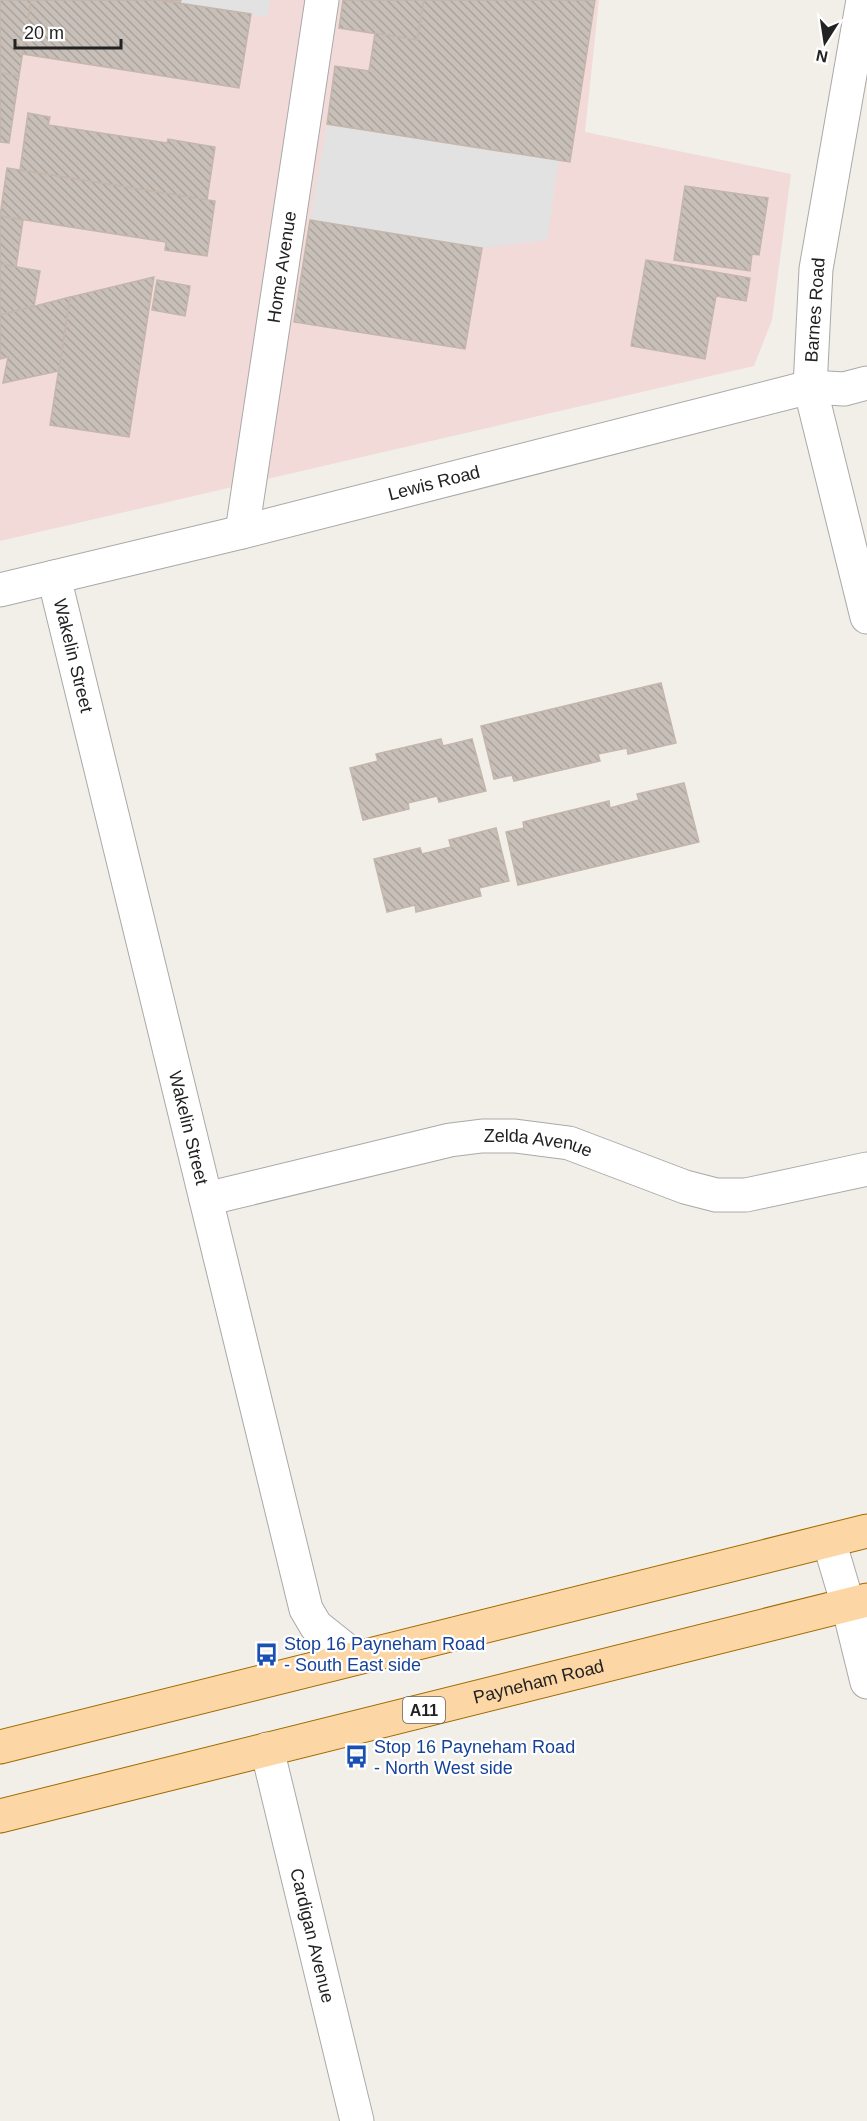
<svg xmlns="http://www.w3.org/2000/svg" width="867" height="2121" viewBox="0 0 867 2121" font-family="Helvetica,sans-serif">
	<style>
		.commercial { fill: #f2dad9 }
		.parking { fill: #e2e2e2 }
		.building { fill: url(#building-back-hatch); stroke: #c4b6ab; stroke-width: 1.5 }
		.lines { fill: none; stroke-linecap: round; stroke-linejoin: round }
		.minor-casing { stroke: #a9a9a9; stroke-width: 35 }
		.primary-casing { stroke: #a06b00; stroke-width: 35 }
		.minor { stroke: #fff; stroke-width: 33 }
		.primary { stroke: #fcd6a4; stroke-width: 33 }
		.labels { text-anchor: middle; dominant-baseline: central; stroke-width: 4.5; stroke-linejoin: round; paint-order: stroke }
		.shield { fill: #fff; stroke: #646464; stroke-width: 1.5 }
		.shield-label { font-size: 16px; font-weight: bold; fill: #222 }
		.street-label { font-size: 18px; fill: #222; stroke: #fff }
		.transit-label { font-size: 18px; fill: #164399; stroke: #fff; text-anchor: start }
	</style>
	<defs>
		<pattern id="building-back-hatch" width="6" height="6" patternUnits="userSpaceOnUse" patternTransform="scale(1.5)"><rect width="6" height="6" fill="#c7bfb8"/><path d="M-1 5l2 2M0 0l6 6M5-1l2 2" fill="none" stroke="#aba49e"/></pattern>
	</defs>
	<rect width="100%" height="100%" fill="#f2efe9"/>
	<polygon class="commercial" points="0,0 599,0 585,132 791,174 772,320 754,366 0,541"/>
	<g class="parking">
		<polygon points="181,0 270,0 267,17 180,3"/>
		<polygon points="327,124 559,160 547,240 482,248 310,220"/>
	</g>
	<g class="building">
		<polygon points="0,0 31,0 19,76 0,73"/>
		<polygon points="31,0 158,0 251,14 239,88 23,54"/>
		<polygon points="158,0 181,0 180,3"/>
		<polygon points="343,0 424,0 417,40 339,28"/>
		<polygon points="424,0 595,0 570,162 327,124 335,66 369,71 375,33 417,40"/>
		<polygon points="0,73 19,76 9,143 0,142"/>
		<polygon points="28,113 50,117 48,125 167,143 168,139 215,147 207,200 20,170"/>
		<polygon points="7,168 215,201 207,256 165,250 166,242 0,216"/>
		<polygon points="685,186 768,198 759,255 752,254 750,271 674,260"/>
		<polygon points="0,216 23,220 16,267 0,264"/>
		<polygon points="310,220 482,248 465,349 294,322"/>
		<polygon points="646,260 750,278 746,301 716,296 705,359 631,346"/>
		<polygon points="0,264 40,271 34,306 0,315"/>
		<polygon points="154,277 129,437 50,425 70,297"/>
		<polygon points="157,280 190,286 185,316 152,310"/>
		<polygon points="70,297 59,371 3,383 8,357 0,359 0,315"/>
		<polygon points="661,683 676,743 628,754 627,748 598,754 600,761 514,781 512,775 494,779 481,726"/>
		<polygon points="441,739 443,746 472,739 486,791 439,802 437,796 408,803 409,809 363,820 350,768 378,761 376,754"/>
		<polygon points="684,783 699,842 518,885 506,832 524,828 523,822 609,801 610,808 639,800 637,794"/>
		<polygon points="496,828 509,881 479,888 481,896 416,912 415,905 387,912 374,859 420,848 422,854 451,847 449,840"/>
	</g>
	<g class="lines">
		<defs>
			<g id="minor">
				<polyline points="863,0 816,269 810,387 867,617"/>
				<path id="s1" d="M242 532 322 0"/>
				<path id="s2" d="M54 577 306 1609 316 1626 356 1658"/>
				<path id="s3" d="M0 590 242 532 810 387 844 389 867 383"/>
				<path id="s4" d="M206 1199 450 1140 482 1136H515L569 1143 685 1187 716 1195H746L867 1169"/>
				<polyline points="829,1541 848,1605 867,1682"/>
				<path id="s5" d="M267 1749 357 2121"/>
			</g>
			<g id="primary">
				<polyline points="0,1747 867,1531"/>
				<path id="s6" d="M0 1816 867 1600"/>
			</g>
		</defs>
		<use href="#minor" class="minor-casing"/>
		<use href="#primary" class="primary-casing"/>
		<use href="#minor" class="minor"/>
		<use href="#primary" class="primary"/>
	</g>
	<defs>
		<symbol id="bus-bare" viewBox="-9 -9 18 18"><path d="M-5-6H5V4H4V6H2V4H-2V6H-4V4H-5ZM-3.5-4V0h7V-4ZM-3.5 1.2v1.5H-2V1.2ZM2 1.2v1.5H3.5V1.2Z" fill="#1a4fb4" stroke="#fff" stroke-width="2.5" paint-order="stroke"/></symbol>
	</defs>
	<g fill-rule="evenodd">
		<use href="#bus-bare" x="250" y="1638" width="33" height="33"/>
		<use href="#bus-bare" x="340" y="1740" width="33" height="33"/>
	</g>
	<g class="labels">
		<rect class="shield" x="403" y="1697" width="42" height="26" rx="4.5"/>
		<g class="shield-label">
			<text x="424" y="1710">A11</text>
		</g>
		<g class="street-label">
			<text stroke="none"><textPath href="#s1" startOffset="268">Home Avenue</textPath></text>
			<text transform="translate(815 310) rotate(-86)">Barnes Road</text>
			<text stroke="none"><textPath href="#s3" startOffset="447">Lewis Road</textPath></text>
			<text stroke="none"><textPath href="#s2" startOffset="81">Wakelin Street</textPath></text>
			<text stroke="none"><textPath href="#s2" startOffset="567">Wakelin Street</textPath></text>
			<text stroke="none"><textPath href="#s4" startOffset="340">Zelda Avenue</textPath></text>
			<text stroke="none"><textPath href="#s6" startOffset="555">Payneham Road</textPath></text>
			<text stroke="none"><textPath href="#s5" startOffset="192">Cardigan Avenue</textPath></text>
		</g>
		<g class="transit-label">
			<text x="284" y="1644">Stop 16 Payneham Road<tspan x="284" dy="21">- South East side</tspan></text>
			<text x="374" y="1747">Stop 16 Payneham Road<tspan x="374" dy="21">- North West side</tspan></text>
		</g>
	</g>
	<g transform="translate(825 42) rotate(192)" stroke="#ffffff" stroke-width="4.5" paint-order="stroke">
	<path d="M0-4.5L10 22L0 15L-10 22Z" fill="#222222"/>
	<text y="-9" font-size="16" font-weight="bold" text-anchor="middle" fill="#222222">N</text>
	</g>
	<path d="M15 39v9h106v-9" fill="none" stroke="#222222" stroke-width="3"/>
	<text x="24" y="39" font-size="18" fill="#222222" stroke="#ffffff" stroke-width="4.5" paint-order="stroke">20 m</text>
</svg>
